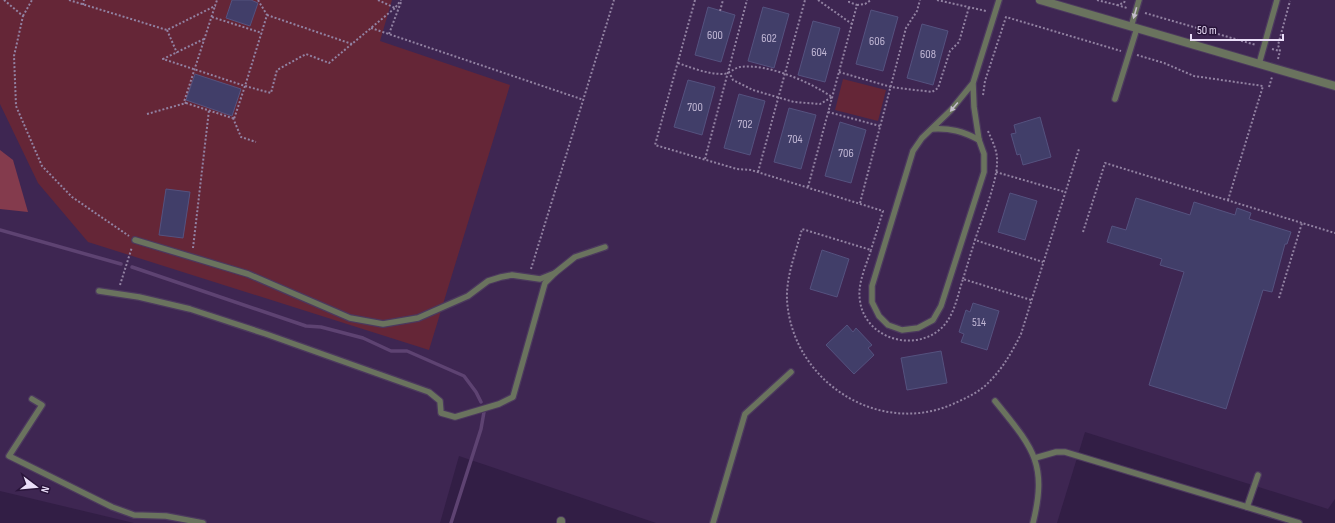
<svg xmlns="http://www.w3.org/2000/svg" width="1335" height="523" viewBox="0 0 1335 523" font-family="'Sofia Sans Condensed',sans-serif">
	<style>
		.built { fill: #3e2652 }
		.green { fill: #652637 }
		.forest { fill: #843b4d }
		.lines { fill: none; stroke-linecap: round; stroke-linejoin: round }
		.stream { stroke: #5e4372; stroke-width: 3.5 }
		.building { fill: #413e69; stroke: #55527f }
		.lane-casing { stroke: #4c395e; stroke-width: 8 }
		.street-casing { stroke: #4c395e; stroke-width: 10 }
		.path { stroke: #9282a2; stroke-width: 2; stroke-dasharray: 2 2; stroke-linecap: butt }
		.lane { stroke: #6a735e; stroke-width: 5.5 }
		.street { stroke: #6a735e; stroke-width: 8 }
		.oneway { fill: #c4beca }
		.labels { text-anchor: middle; dominant-baseline: central; stroke-width: 4; stroke-linejoin: round; paint-order: stroke }
		.number-label { font-size: 12px; fill: #c0b6d4 }
	</style>
	<rect width="100%" height="100%" fill="#321e45"/>
	<polygon class="built" points="0,0 1335,0 1335,499 1328,509 1085,432 1057,523 656,523 459,456 440,523 134,523 0,491"/>
	<g class="green">
		<polygon points="0,0 392,0 380,41 510,85 429,350 88,242 38,183 0,104"/>
		<polygon points="843,79 886,90 878,121 835,110"/>
	</g>
	<polygon class="forest" points="0,150 13,160 28,212 0,209"/>
	<g class="lines">
		<g class="stream">
			<polyline points="0,230 121,264"/>
			<polyline points="132,267 306,326 321,327 363,338 391,351 407,351 464,376 476,392 481,402"/>
			<polyline points="451,523 481,429 484,412"/>
		</g>
	</g>
	<g class="building">
		<polygon points="232,0 251,0 258,3 250,26 226,18"/>
		<polygon points="708,7 735,15 721,62 695,55"/>
		<polygon points="763,7 789,14 774,68 748,61"/>
		<polygon points="871,10 898,17 883,71 856,64"/>
		<polygon points="813,21 840,28 825,82 798,75"/>
		<polygon points="922,24 948,31 933,85 907,78"/>
		<polygon points="195,74 241,89 232,116 186,100"/>
		<polygon points="688,80 715,87 702,135 674,127"/>
		<polygon points="739,94 765,101 750,155 724,148"/>
		<polygon points="789,108 816,115 801,169 774,162"/>
		<polygon points="1040,117 1051,157 1023,165 1020,154 1017,155 1011,134 1016,133 1014,125"/>
		<polygon points="840,122 866,130 851,183 825,176"/>
		<polygon points="166,189 190,192 183,238 159,235"/>
		<polygon points="1010,193 1037,201 1025,240 998,232"/>
		<polygon points="1136,198 1190,215 1194,202 1235,215 1237,208 1251,213 1249,219 1291,232 1287,244 1285,244 1272,292 1263,290 1226,409 1149,385 1184,272 1160,265 1162,259 1107,242 1112,226 1126,230"/>
		<polygon points="822,250 849,259 837,297 810,289"/>
		<polygon points="973,303 999,311 987,350 961,342 964,334 959,332 966,310 970,312"/>
		<polygon points="847,325 853,332 856,328 872,345 868,348 874,355 854,374 826,345"/>
		<polygon points="941,351 947,383 907,390 901,358"/>
	</g>
	<g class="lines">
		<defs>
			<g id="lane">
				<polyline points="1131,27 1139,0"/>
				<polyline points="1259,64 1277,0"/>
				<polyline points="973,83 951,110 922,138 913,151 872,286 872,302 879,316 888,325 902,330 918,328 933,320 941,306 984,172 984,154 979,140 974,107 973,83 999,0"/>
				<polyline points="1115,99 1137,28"/>
				<path d="M932 129C950 128 963 131 979 140"/>
				<polyline points="135,240 248,274 350,318 383,324 418,318 468,296 488,281 501,277 512,275 540,279 555,273 575,257 605,247"/>
				<polyline points="99,291 139,297 190,309 266,334 429,392 440,401 441,413 455,417 499,404 513,397 545,283 555,273"/>
				<polyline points="32,399 42,405 9,456 112,507 134,515 166,516 203,523"/>
				<path d="M995 401C1032 447 1048 462 1033 523"/>
				<polyline points="1035,458 1056,452 1065,452 1247,507 1258,475"/>
				<polyline points="1247,507 1299,523"/>
				<polyline points="713,523 745,414 791,372"/>
			</g>
			<g id="street">
				<polyline points="1040,0 1335,86"/>
				<polyline points="561,523 561,521"/>
			</g>
		</defs>
		<use href="#lane" class="lane-casing"/>
		<use href="#street" class="street-casing"/>
		<g class="path">
			<polyline points="4,0 23,16 14,56 16,106 42,166 72,197 129,236"/>
			<polyline points="69,0 167,30 215,6 217,0"/>
			<polyline points="258,0 267,15 245,86 271,93 277,70 306,54 329,63 395,8"/>
			<polyline points="378,0 395,8 401,0"/>
			<polyline points="695,0 655,145 737,169 751,170 883,211 871,250"/>
			<polyline points="818,0 852,24"/>
			<polyline points="937,0 986,11"/>
			<polyline points="1097,0 1117,5 1124,3 1125,0"/>
			<polyline points="83,5 84,0"/>
			<polyline points="857,5 865,4 871,0"/>
			<polyline points="1117,5 1127,8"/>
			<polyline points="720,11 723,0"/>
			<polyline points="1145,13 1256,45"/>
			<polyline points="267,15 352,44"/>
			<polyline points="23,16 32,0"/>
			<polyline points="212,17 262,33"/>
			<polyline points="371,28 584,100"/>
			<polyline points="167,30 177,53"/>
			<polyline points="389,34 401,2"/>
			<polyline points="204,39 163,59 245,86 234,119 233,118 241,137 256,142"/>
			<polyline points="1272,49 1280,51"/>
			<polyline points="1137,55 1164,63 1194,76 1263,86 1228,200"/>
			<polyline points="1278,59 1280,51 1278,45 1290,1"/>
			<path d="M678 63C692 68 707 74 723 74 729 74 734 68 740 67 767 63 810 82 832 97L820 104 794 102 753 90 733 80 729 72"/>
			<polyline points="839,72 891,87 932,92 938,88 950,51 959,42 969,7"/>
			<polyline points="1269,87 1272,77"/>
			<polyline points="983,95 985,81 1006,17 1121,51"/>
			<polyline points="186,103 232,118"/>
			<polyline points="828,112 880,126"/>
			<polyline points="147,114 186,103 184,102 215,6"/>
			<path d="M988 131C992 141 998 151 997 163 997 183 981 221 975 240L1043 262"/>
			<polyline points="705,159 747,0"/>
			<polyline points="758,172 805,0"/>
			<polyline points="996,172 1065,192"/>
			<polyline points="808,187 857,5 849,2 849,0"/>
			<polyline points="860,203 906,28 917,11 920,0"/>
			<polyline points="1083,232 1105,163 1335,233"/>
			<polyline points="193,248 209,110"/>
			<polyline points="531,269 614,0"/>
			<polyline points="963,279 975,240"/>
			<polyline points="120,285 132,247"/>
			<polyline points="1279,298 1302,223"/>
			<path d="M1031 300 963 279C957 297 954 319 938 331 910 352 865 337 860 301 857 284 866 266 871 250L802 229C796 252 786 276 787 300 792 381 878 437 953 404 966 398 980 392 989 382 1003 368 1012 352 1021 334L1079 149"/>
		</g>
		<use href="#lane" class="lane"/>
		<use href="#street" class="street"/>
	</g>
	<defs><path id="oneway-solid" d="M-6-.8H1V-3.2L6.5 0L1 3.2V.8H-6Z"/></defs>
	<g class="oneway">
		<use href="#oneway-solid" transform="translate(1135 13) rotate(106)"/>
		<use href="#oneway-solid" transform="translate(954 107) rotate(130)"/>
	</g>
	<g class="labels">
		<g class="number-label">
			<text x="715" y="35">600</text>
			<text x="769" y="38">602</text>
			<text x="877" y="41">606</text>
			<text x="819" y="52">604</text>
			<text x="928" y="54">608</text>
			<text x="695" y="107">700</text>
			<text x="745" y="124">702</text>
			<text x="795" y="139">704</text>
			<text x="846" y="153">706</text>
			<text x="979" y="322">514</text>
		</g>
	</g>
	<g transform="translate(36 487) rotate(106)" stroke="#29143a" stroke-width="3" paint-order="stroke">
	<path d="M0-3L7 15L0 10L-7 15Z" fill="#eadef8"/>
	<text y="-6" font-size="11" font-weight="bold" text-anchor="middle" fill="#eadef8">N</text>
	</g>
	<path d="M1191 34v6h92v-6" fill="none" stroke="#eadef8" stroke-width="2"/>
	<text x="1197" y="34" font-size="12" fill="#eadef8" stroke="#29143a" stroke-width="3" paint-order="stroke">50 m</text>
</svg>
